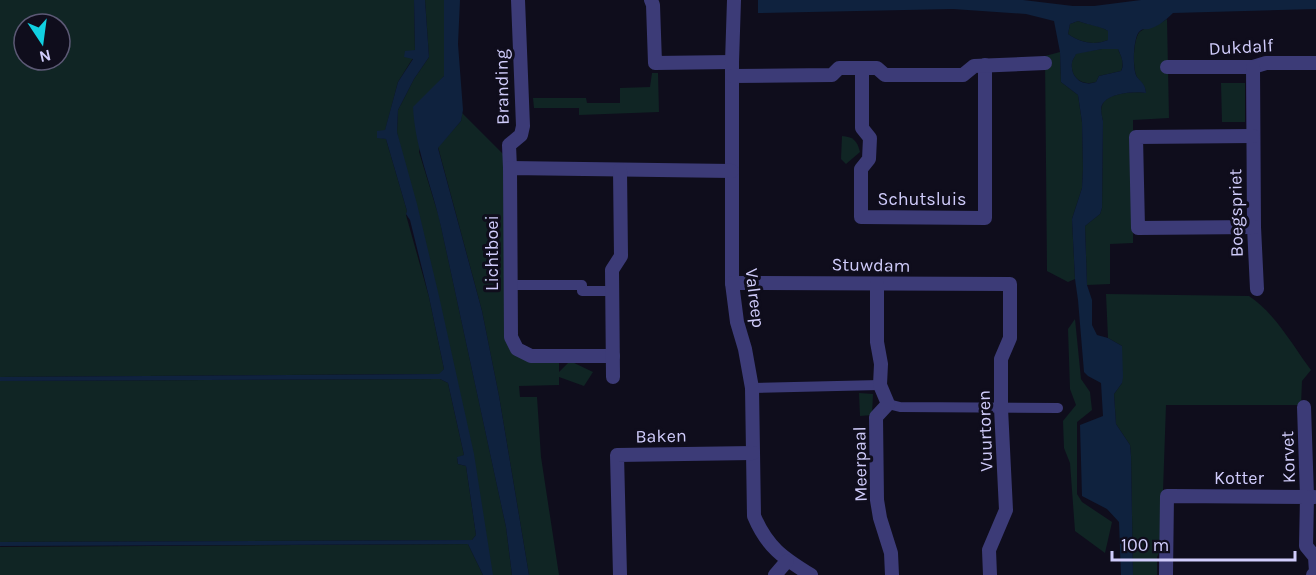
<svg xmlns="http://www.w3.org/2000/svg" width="1316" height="575" viewBox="0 0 1316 575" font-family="Karla,sans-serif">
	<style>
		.green { fill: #102524; fill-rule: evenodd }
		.water { fill: #0f223e; fill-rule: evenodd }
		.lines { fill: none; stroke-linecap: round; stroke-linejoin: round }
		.pedestrian { stroke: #3c3b77; stroke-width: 10 }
		.minor { stroke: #3c3b77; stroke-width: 14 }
		.labels { text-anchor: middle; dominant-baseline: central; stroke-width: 6; stroke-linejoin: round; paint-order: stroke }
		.street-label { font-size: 18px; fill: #d0ccfb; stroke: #0f0d1c }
	</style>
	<rect width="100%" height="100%" fill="#0f0d1c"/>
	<g class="green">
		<path d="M0 0H414L415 51 413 58 398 82 385 131H377V137L386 139 407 211 406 215 429 297 444 369 440 374H417L0 377ZM24 24H60V60H24Z"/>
		<polygon points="425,0 444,0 444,76 430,92 419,152 439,217 506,527 512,575 492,575 397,132 398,110 414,79 429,57"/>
		<path d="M1167 19 1169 118 1133 120V243L1110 244V284L1087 285 1085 226 1100 214 1102 208 1103 121C1102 116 1100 111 1102 106 1105 93 1135 91 1146 93 1145 84 1141 83 1137 77 1132 69 1133 35 1141 31 1148 26 1158 26 1167 19Z"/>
		<path d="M1078 21C1088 25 1100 25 1108 31L1109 36 1108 40C1093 46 1080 42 1068 34L1070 24Z"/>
		<path d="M1102 49H1118C1121 56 1125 63 1121 71L1099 76 1096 82C1083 86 1070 78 1072 63 1072 60 1075 57 1076 53Z"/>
		<polygon points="1060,52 1061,82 1078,95 1082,122 1083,168 1082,188 1072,219 1075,279 1068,282 1047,271 1045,56"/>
		<polygon points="652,73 658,73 659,112 579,115 579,108 534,108 533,98 586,98 587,103 620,103 620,88 650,87"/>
		<polygon points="1221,83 1245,83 1245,122 1222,122"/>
		<polygon points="462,113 504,155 506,323 510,343 559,360 559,372 570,361 593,372 584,386 559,377 559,385 519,386 520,397 537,397 541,457 559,575 529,575 499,396 482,311 438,147 461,121"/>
		<path d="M842 136C853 137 857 140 860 152L846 164 841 159Z"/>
		<path d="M1106 294 1249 296C1275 313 1293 346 1311 370L1302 381 1301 405H1166L1161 549 1157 557V575H1133L1131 456 1130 445 1116 424 1114 394 1122 383V346L1108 338Z"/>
		<polygon points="1075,319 1081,379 1090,392 1092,410 1077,422 1077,494 1082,502 1112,522 1105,553 1075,531 1070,463 1064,448 1063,421 1076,405 1070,389 1068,329"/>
		<polygon points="440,379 448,383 464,455 457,458 458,464 466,466 476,535 472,540 0,542 0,381"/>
		<polygon points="859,393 873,394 872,415 860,416"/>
		<polygon points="468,544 483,575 0,575 0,547"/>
	</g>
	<g class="water">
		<polygon points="414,0 425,0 429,57 414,79 398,110 397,132 417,204 439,296 474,454 493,575 483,575 468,544 0,546 0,542 472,540 476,535 466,466 458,464 457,457 464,455 448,383 440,379 0,381 0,377 439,374 444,369 429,297 410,220 406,214 407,211 386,139 377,138 377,131 385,130 398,82 413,59 404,57 405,51 415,50"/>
		<path d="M444 0H460L458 44 463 110 461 121 438 148 482 311 499 396 529 575H512L506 527C484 427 463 327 441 227 432 186 415 149 413 107L444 76Z"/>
		<path d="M758 0H1023L1073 6H1094L1141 0H1316V9L1173 13C1166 20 1159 26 1149 29 1144 30 1144 28 1140 31 1133 36 1132 70 1137 77 1142 83 1145 84 1146 93 1135 91 1112 93 1104 102 1099 107 1102 115 1103 121L1102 208 1100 214 1085 226 1087 285 1092 300V325L1097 335 1108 338 1122 346 1123 377 1122 383 1114 394 1116 424 1130 445 1131 456 1133 575H1121L1119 522 1107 509 1082 496 1080 425 1103 416 1101 383 1088 376 1084 372 1078 300 1075 279 1072 219 1082 188 1083 168 1082 122 1078 95 1061 82 1060 52 1054 21 1026 14 953 9 758 13ZM1078 21C1087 25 1101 26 1108 31V40C1093 46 1080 42 1068 34L1070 24ZM1102 49H1118C1121 56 1125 64 1121 71L1099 76 1096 82C1083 87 1070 78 1072 63 1072 60 1075 57 1076 54Z"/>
	</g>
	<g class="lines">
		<g class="pedestrian">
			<polyline points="510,285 582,285 582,291 613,291"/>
			<polyline points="752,388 880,385"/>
			<polyline points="888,404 900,407 1058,408"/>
		</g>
		<g class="minor">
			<polyline points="651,0 653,5 655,63 732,62"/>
			<path d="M734 0 732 62V283L737 322 745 349 752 388 754 516C767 547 783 558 811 575"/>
			<polyline points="1167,67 1253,67 1266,63 1316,63"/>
			<polyline points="1253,67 1254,227 1257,289"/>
			<polyline points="862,68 862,128 870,138 869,159 861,169 861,217 985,218 985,65"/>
			<polyline points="732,76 832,75 839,68 877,68 885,75 963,75 974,66 1045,63"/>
			<polyline points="1253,136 1136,137 1138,228 1254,227"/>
			<polyline points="510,168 509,145 521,135 523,126 518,0"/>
			<polyline points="732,283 1010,284 1010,338 1001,359 1001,408 1006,510 989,550 990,575"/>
			<polyline points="877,284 877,342 881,364 880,385 888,404 876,417 877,500 880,518 891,553 892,575"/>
			<polyline points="613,356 531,356 517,349 511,337 510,168 732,171"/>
			<polyline points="613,377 612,270 621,256 620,170"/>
			<polyline points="1304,407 1307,497 1314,497"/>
			<polyline points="620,575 617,455 753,453"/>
			<polyline points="775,575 787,561"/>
			<polyline points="1166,575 1167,496 1172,496 1307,497 1306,546 1315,557 1316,572 1313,575"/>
		</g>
	</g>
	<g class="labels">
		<g class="street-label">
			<text transform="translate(1241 47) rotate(-3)">Dukdalf</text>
			<text transform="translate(502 87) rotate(-91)">Branding</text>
			<text x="922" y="199">Schutsluis</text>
			<text transform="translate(1236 213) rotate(-91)">Boegspriet</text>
			<text transform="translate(492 253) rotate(-90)">Lichtboei</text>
			<text transform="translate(871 265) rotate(1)">Stuwdam</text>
			<text transform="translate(755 298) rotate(83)">Valreep</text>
			<text transform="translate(985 431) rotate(-92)">Vuurtoren</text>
			<text transform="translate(661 436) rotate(-1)">Baken</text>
			<text transform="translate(1288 457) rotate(-92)">Korvet</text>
			<text transform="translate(860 464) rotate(-91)">Meerpaal</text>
			<text x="1239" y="478">Kotter</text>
		</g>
	</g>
	<g transform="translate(42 42) rotate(167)"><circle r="28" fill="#0f0d1c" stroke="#5c5975" stroke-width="1.5"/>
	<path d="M0-4.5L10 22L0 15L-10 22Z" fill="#11d0e1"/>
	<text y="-9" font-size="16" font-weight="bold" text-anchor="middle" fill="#d0ccfb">N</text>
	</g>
	<path d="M1112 551v9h183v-9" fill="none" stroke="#d0ccfb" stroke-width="3"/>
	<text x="1121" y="551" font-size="18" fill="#d0ccfb" stroke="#0f0d1c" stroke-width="4.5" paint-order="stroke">100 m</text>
</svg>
